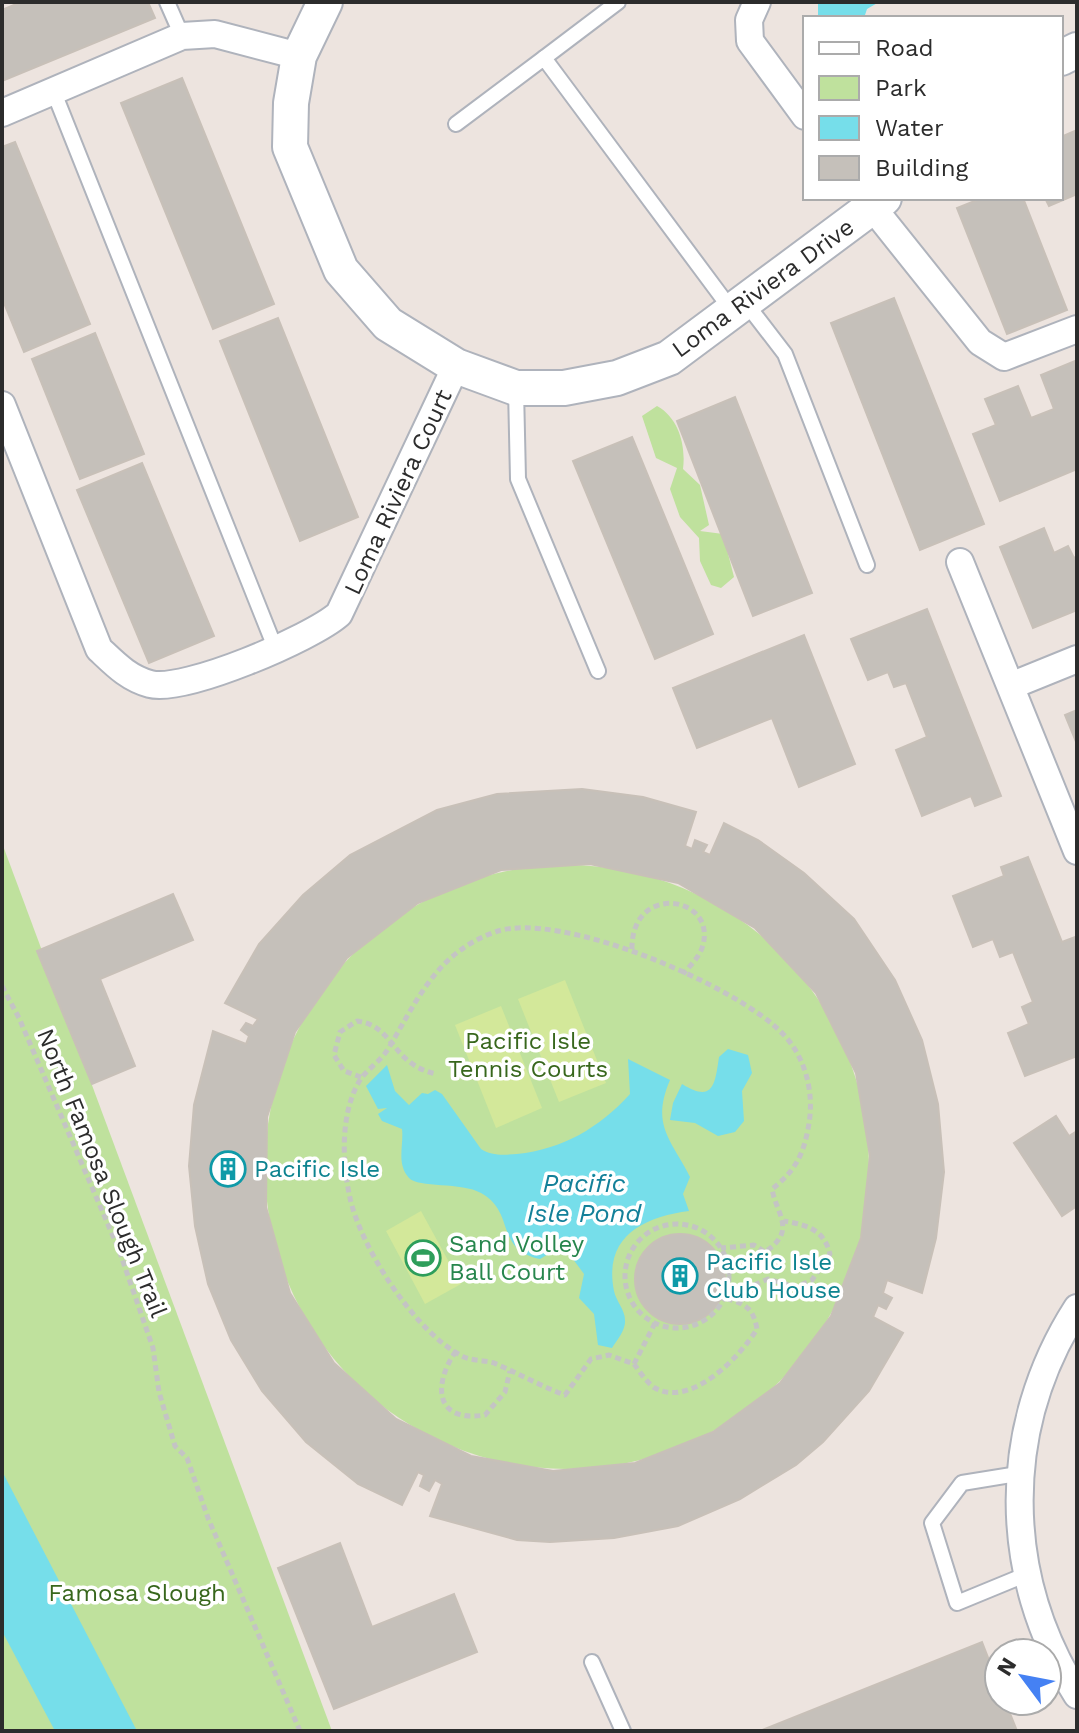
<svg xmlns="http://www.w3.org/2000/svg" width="1079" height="1733" viewBox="0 0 1079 1733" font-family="'Work Sans',sans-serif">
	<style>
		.green { fill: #bfe19d }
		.pitch { fill: #d3e89a }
		.water { fill: #76deea }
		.building { fill: #c5c0ba; stroke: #c8c0b8; stroke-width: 2; fill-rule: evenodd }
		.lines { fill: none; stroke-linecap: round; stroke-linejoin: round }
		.service-casing { stroke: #afb3bc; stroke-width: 18 }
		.minor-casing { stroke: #afb3bc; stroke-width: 30 }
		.tertiary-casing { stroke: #afb3bc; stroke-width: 38 }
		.path { stroke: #c4c4c4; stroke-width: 5; stroke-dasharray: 6 4; stroke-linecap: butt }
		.service { stroke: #fff; stroke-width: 14 }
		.minor { stroke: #fff; stroke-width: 26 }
		.tertiary { stroke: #fff; stroke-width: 34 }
		.labels { text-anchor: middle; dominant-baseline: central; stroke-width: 7; stroke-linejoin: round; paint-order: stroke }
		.street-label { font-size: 24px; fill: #2c2c2c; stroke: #fff }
		.park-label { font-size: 24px; fill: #38671d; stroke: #fff }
		.culture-label { font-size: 24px; fill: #0d838f; stroke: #fff; text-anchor: start }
		.leisure-label { font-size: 24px; fill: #27864d; stroke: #fff; text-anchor: start }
		.water-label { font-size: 26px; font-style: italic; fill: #138099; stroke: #fff }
	</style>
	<rect width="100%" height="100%" fill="#ede4df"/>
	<g class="green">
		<path d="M657 406C679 418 686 446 683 469L700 485 709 525 700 531 723 534 734 577 721 588 711 585 700 561 699 538 680 517 670 489 677 468 656 458 642 416Z"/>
		<polygon points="2,843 332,1731 2,1731"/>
		<circle cx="567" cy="1167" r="302"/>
	</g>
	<g class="pitch">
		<polygon points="565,980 606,1083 559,1102 518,999"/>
		<polygon points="501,1006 542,1108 496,1128 455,1025"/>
		<polygon points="421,1211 461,1284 425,1304 386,1231"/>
	</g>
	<g class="water">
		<polygon points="818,2 879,2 867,9 864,18 818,18"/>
		<path d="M728 1049 748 1055 752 1073 742 1091 744 1121 735 1132 718 1136 695 1123 670 1120 673 1103 682 1084C714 1104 715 1083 719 1057Z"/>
		<path d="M628 1059 670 1080C651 1125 670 1138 690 1177L683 1194 689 1211C644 1217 603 1236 614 1291 616 1301 625 1310 625 1320 626 1330 617 1340 612 1348L598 1345 594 1314 579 1298 584 1274 570 1255 550 1253 540 1259C494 1249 516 1212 481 1193 462 1182 418 1188 409 1178 396 1164 404 1145 402 1129L382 1121 378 1114 387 1108 378 1109 366 1086 387 1065 395 1091 409 1105 422 1093 428 1094 435 1090 442 1094 481 1149C491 1156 505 1155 517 1154 563 1149 599 1128 630 1094Z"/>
		<polygon points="2,1471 137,1731 55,1731 2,1631"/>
	</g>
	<g class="building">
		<polygon points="21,2 148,2 155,18 2,81 2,10"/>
		<polygon points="182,78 274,304 213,329 121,103"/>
		<polygon points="1077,130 1077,194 1049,206 1045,198 1061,198 1061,137"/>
		<polygon points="15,142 90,324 24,352 2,298 2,147"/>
		<polygon points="982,198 1023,198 1067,310 1007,334 957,208"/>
		<polygon points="894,298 984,524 920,550 831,323"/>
		<polygon points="278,318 358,517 300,541 220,341"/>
		<polygon points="95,333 144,454 80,479 32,359"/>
		<polygon points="1075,361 1077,469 1000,501 973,434 996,425 985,399 1018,386 1031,418 1054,409 1041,375"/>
		<polygon points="735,397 812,593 753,616 677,421"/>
		<polygon points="632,437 713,634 655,659 573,461"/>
		<polygon points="142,463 214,636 149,663 77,490"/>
		<polygon points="1044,528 1054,553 1068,546 1074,558 1077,556 1077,610 1033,628 1000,547"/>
		<polygon points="927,609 1001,796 975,806 971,796 922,816 896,750 927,737 906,683 894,687 888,672 868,680 851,639"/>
		<polygon points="804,635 855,764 799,787 772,718 697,748 673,688"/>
		<polygon points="1077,710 1077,744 1065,715"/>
		<path d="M582 789 643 797 696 812 685 846 692 849 695 840 707 845 703 852 710 855 724 823 758 840 804 873 854 919 895 980 922 1040 938 1104 944 1172 936 1238 922 1293 887 1280 883 1293 892 1298 886 1309 878 1305 873 1317 903 1333 869 1391 823 1442 796 1465 740 1499 678 1526 614 1538 550 1542 517 1540 430 1516 442 1484 435 1480 429 1491 420 1486 424 1475 418 1472 402 1505 358 1484 306 1442 262 1391 231 1340 208 1284 195 1226 189 1166 194 1105 213 1031 246 1044 249 1036 241 1030 246 1023 253 1026 258 1019 225 1003 259 944 303 895 350 855 437 810 497 794ZM590 864 678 883 755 928 816 993 856 1073 870 1156 861 1238 831 1316 780 1383 713 1432 635 1463 553 1471 471 1456 396 1419 334 1363 290 1293 266 1207 267 1117 295 1032 347 958 418 903 501 870Z"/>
		<polygon points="1028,857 1062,942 1075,937 1077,943 1077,1056 1025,1076 1008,1033 1029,1024 1022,1007 1033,1002 1013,952 1000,957 993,939 973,947 953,896 1004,876 1001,867"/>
		<polygon points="173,894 193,940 100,979 135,1066 92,1084 37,951"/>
		<polygon points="1056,1116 1069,1136 1077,1131 1077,1206 1062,1216 1014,1143"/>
		<circle cx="680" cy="1279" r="45"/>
		<polygon points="340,1543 372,1627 454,1594 477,1652 334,1709 278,1568"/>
		<polygon points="982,1642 999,1686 999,1701 1005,1701 1017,1731 760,1731"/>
	</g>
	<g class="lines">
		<defs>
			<g id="service">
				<polyline points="167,2 182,36"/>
				<polyline points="544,58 618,2"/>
				<polyline points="53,90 276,650"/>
				<polyline points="456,124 544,58 733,312"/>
				<polyline points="745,302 785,354 867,565"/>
				<polyline points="516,389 518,479 598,671"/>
				<polyline points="1018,1474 962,1483 932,1523 957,1603 1025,1575"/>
				<polyline points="592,1662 623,1731"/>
			</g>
			<g id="minor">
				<polyline points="757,2 749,20 750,41 805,116"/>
				<polyline points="2,113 182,36 215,34 299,56"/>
				<polyline points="865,198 980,342 1004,357 1077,329"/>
				<path d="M2 405 99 649C115 664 128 678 150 684 184 693 312 638 339 614L456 366"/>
				<polyline points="960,562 1077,851"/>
				<polyline points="1013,685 1077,659"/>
				<path d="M1077 1308C1000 1428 1001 1575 1077 1695"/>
			</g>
			<g id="tertiary">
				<polyline points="325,2 299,56 291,103 290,147 341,270 388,324 456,366 516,388 564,388 617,378 669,358 884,198"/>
				<polyline points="1061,58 1077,50"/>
			</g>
		</defs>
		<use href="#service" class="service-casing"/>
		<use href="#minor" class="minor-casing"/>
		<use href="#tertiary" class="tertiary-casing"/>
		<g class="path">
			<path d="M632 949C631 881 720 896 702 948 699 957 690 966 683 974"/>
			<polyline points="2,986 19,1018 119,1250 153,1348 159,1392 175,1446 187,1458 208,1518 300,1731"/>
			<path d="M361 1077 344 1071 334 1055 340 1032 357 1021C395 1026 391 1064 436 1074"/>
			<circle cx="677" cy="1276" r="52"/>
			<path d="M655 1323 634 1364 609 1355 591 1359 565 1395C540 1386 518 1373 494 1363 484 1360 473 1361 464 1357 416 1334 361 1248 350 1198 342 1162 340 1113 360 1080 367 1069 381 1061 388 1049 417 1001 436 953 495 932 559 909 738 986 783 1034 807 1059 815 1096 808 1129 803 1156 794 1172 772 1189 777 1216 797 1230 765 1252L754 1245 721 1248"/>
			<path d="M456 1351C433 1384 434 1423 485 1415L505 1392 510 1371"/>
			<path d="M634 1364C640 1372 647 1383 655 1388 691 1408 740 1357 757 1329 753 1307 745 1304 725 1298L768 1279 796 1287 812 1280 830 1254C824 1230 808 1225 784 1221"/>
		</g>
		<use href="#service" class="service"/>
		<use href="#minor" class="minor"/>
		<use href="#tertiary" class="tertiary"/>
	</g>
	<defs>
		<symbol id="building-ring" viewBox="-11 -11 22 22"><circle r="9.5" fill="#fff" stroke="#0f9aa8" stroke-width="1.5"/><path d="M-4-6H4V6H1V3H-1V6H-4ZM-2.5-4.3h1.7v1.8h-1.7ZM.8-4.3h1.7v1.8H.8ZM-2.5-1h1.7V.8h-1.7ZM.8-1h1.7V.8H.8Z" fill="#0f9aa8"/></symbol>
		<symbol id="stadium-ring" viewBox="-11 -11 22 22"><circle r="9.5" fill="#fff" stroke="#2e9e5b" stroke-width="1.5"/><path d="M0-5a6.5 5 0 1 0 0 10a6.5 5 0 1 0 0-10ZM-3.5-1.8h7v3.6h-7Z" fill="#2e9e5b"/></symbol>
	</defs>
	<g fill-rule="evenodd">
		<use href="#building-ring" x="208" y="1149" width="40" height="40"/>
		<use href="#stadium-ring" x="403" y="1238" width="40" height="40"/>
		<use href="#building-ring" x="660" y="1256" width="40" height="40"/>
	</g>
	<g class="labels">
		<g class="street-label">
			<text transform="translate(763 288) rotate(-36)">Loma Riviera Drive</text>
			<text transform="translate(398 492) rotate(-65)">Loma Riviera Court</text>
			<text transform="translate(102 1173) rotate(68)">North Famosa Slough Trail</text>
		</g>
		<g class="park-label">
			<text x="528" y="1041">Pacific Isle<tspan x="528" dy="28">Tennis Courts</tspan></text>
			<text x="137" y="1593">Famosa Slough</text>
		</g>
		<g class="culture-label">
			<text x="254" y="1169">Pacific Isle</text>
			<text x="706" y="1262">Pacific Isle<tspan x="706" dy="28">Club House</tspan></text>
		</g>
		<g class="leisure-label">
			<text x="449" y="1244">Sand Volley<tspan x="449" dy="28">Ball Court</tspan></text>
		</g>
		<g class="water-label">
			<text x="584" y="1183">Pacific<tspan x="584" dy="30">Isle Pond</tspan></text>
		</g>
	</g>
	<rect width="1079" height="1733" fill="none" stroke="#2c2c2c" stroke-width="8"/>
	<rect x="803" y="16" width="260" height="184" fill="#ffffff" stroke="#ababab" stroke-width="2"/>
	<rect x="819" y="42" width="40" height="12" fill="#ffffff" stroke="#ababab" stroke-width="2"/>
	<text x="875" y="56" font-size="24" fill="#2c2c2c">Road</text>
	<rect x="819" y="76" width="40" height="24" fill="#bfe19d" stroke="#ababab" stroke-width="2"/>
	<text x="875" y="96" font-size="24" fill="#2c2c2c">Park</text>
	<rect x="819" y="116" width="40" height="24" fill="#76deea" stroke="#ababab" stroke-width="2"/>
	<text x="875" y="136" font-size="24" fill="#2c2c2c">Water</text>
	<rect x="819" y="156" width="40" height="24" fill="#c5c0ba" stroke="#ababab" stroke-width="2"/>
	<text x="875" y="176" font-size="24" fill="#2c2c2c">Building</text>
	<g transform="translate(1023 1677) rotate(302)"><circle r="38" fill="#ffffff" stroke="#ababab" stroke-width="2"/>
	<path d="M0-6L14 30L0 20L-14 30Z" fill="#4581f3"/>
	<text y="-12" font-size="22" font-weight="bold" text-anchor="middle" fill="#2c2c2c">N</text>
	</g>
</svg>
